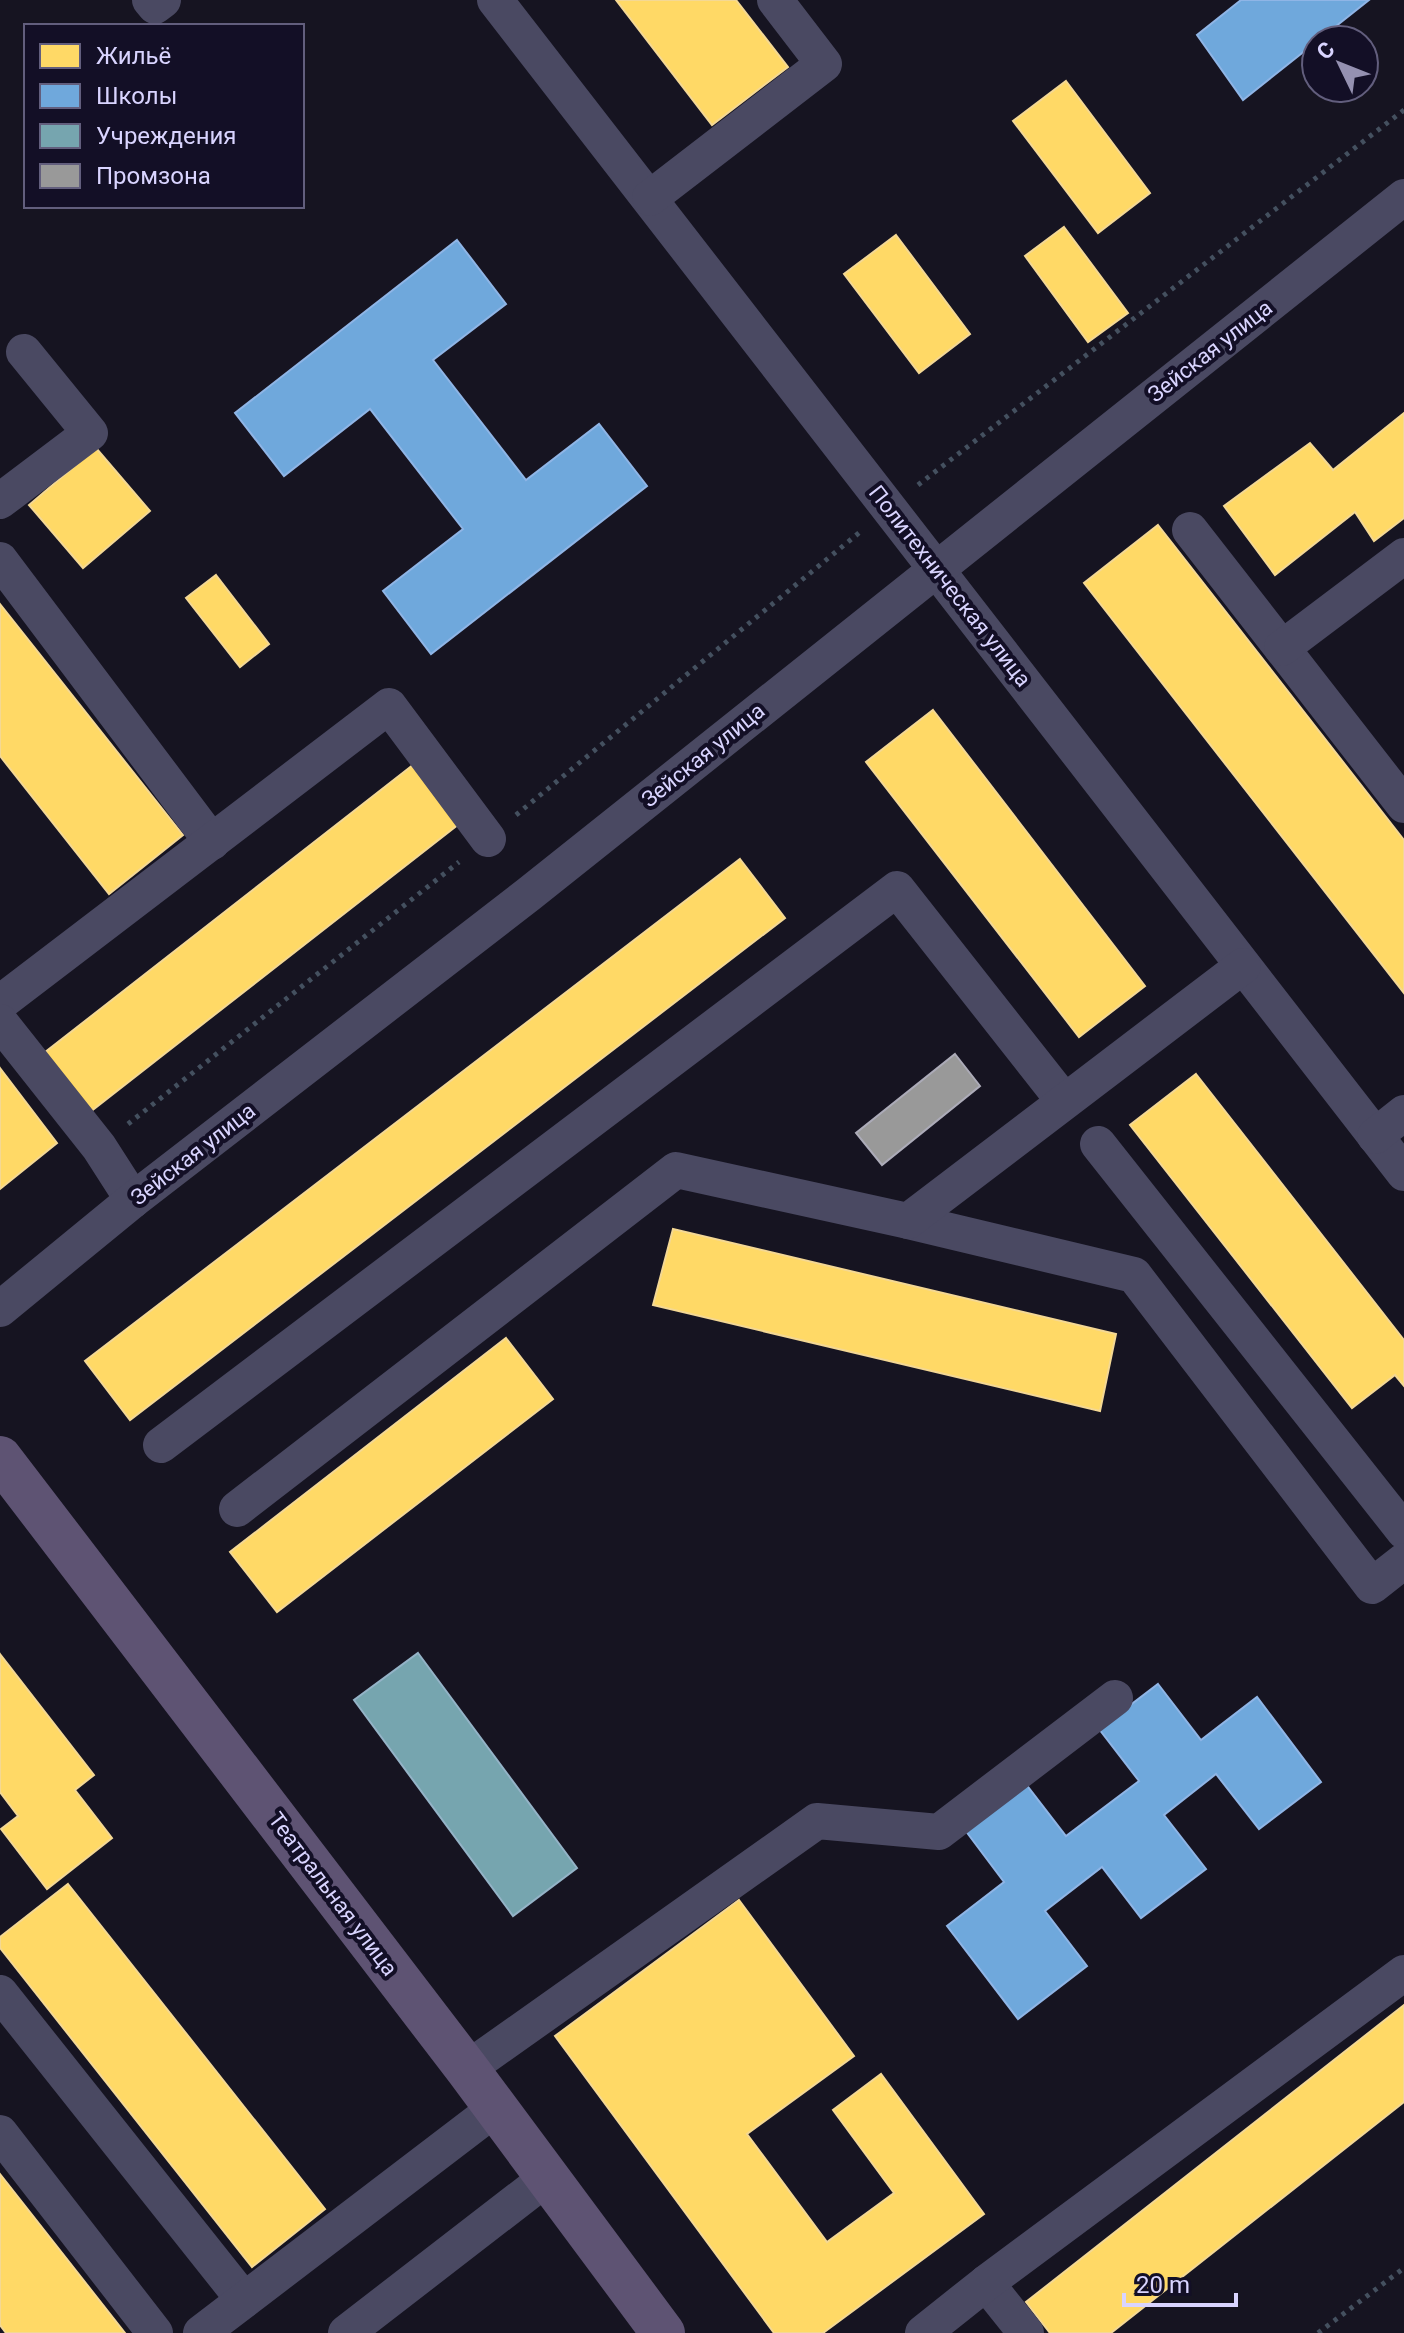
<svg xmlns="http://www.w3.org/2000/svg" width="1404" height="2333" viewBox="0 0 1404 2333" font-family="Roboto,sans-serif">
	<style>
		.homes { fill: #ffd966; stroke: #f4d894; stroke-width: 2 }
		.schools { fill: #6fa8dc; stroke: #8fb5e6; stroke-width: 2 }
		.public { fill: #76a5af; stroke: #94b3c7; stroke-width: 2 }
		.industry { fill: #999; stroke: #acabb8; stroke-width: 2 }
		.lines { fill: none; stroke-linecap: round; stroke-linejoin: round }
		.path { stroke: #44505f; stroke-width: 5; stroke-dasharray: 4 6; stroke-linecap: butt }
		.minor { stroke: #4a4962; stroke-width: 36 }
		.major { stroke: #5e5373; stroke-width: 44 }
		.labels { text-anchor: middle; dominant-baseline: central; stroke-width: 8; stroke-linejoin: round; paint-order: stroke }
		.street-label { font-size: 22px; fill: #d9d4ff; stroke: #130f26 }
	</style>
	<rect width="100%" height="100%" fill="#161421"/>
	<g class="homes">
		<polygon points="616,0 736,0 788,67 712,125"/>
		<polygon points="1066,81 1150,193 1098,233 1013,121"/>
		<polygon points="1064,227 1128,313 1088,342 1025,256"/>
		<polygon points="896,235 970,334 919,373 844,274"/>
		<polygon points="1404,413 1404,518 1374,541 1355,512 1275,575 1224,506 1310,443 1333,470"/>
		<polygon points="96,448 150,511 83,568 29,505"/>
		<polygon points="1158,525 1404,840 1404,993 1084,583"/>
		<polygon points="216,575 269,644 240,667 186,598"/>
		<polygon points="0,604 183,835 109,894 0,756"/>
		<polygon points="933,710 1145,986 1079,1037 866,762"/>
		<polygon points="418,761 464,820 90,1112 44,1053"/>
		<polygon points="740,859 785,918 130,1420 85,1361"/>
		<polygon points="0,1068 57,1143 0,1189"/>
		<polygon points="1196,1074 1404,1340 1404,1386 1395,1375 1352,1408 1130,1125"/>
		<polygon points="673,1229 1116,1334 1100,1411 653,1305"/>
		<polygon points="506,1338 553,1399 277,1612 230,1552"/>
		<polygon points="0,1654 94,1775 75,1790 112,1838 47,1889 1,1829 18,1816 0,1792"/>
		<polygon points="68,1884 325,2209 252,2267 0,1948 0,1937"/>
		<polygon points="739,1900 854,2056 747,2134 827,2242 894,2193 833,2110 881,2074 984,2214 823,2333 774,2333 555,2036"/>
		<polygon points="1404,2005 1404,2102 1111,2333 1050,2333 1026,2302"/>
		<polygon points="0,2174 125,2333 6,2333 0,2325"/>
	</g>
	<g class="schools">
		<polygon points="1241,0 1369,0 1243,100 1197,35"/>
		<polygon points="457,240 506,304 433,360 526,480 599,424 647,486 431,654 383,591 463,529 370,409 284,476 235,413"/>
		<polygon points="1158,1684 1201,1740 1257,1697 1321,1782 1259,1829 1216,1774 1164,1815 1206,1869 1141,1918 1102,1867 1045,1911 1087,1966 1018,2019 947,1926 1004,1882 965,1830 1025,1783 1066,1836 1139,1781 1099,1729"/>
	</g>
	<polygon class="public" points="418,1653 577,1868 513,1916 354,1700"/>
	<polygon class="industry" points="955,1054 980,1086 882,1165 856,1133"/>
	<g class="lines">
		<g class="path">
			<polyline points="918,485 1404,110"/>
			<polyline points="516,815 860,532"/>
			<polyline points="128,1124 459,862"/>
			<polyline points="1318,2333 1404,2268"/>
		</g>
		<g class="minor">
			<polyline points="150,0 155,6 163,0"/>
			<polyline points="495,0 1404,1173"/>
			<polyline points="650,198 824,64 775,0"/>
			<polyline points="0,501 90,433 24,352"/>
			<polyline points="1190,530 1404,805"/>
			<polyline points="0,560 212,842"/>
			<polyline points="1282,648 1404,556"/>
			<polyline points="0,1003 389,706 488,839"/>
			<polyline points="0,1022 99,1147 133,1200"/>
			<polyline points="1375,1136 1404,1113"/>
			<polyline points="1098,1144 1404,1531"/>
			<polyline points="908,1221 1134,1275 1372,1586 1404,1561"/>
			<polyline points="0,1309 133,1200 529,894 1404,197"/>
			<polyline points="161,1445 897,889 1064,1101"/>
			<polyline points="237,1509 676,1170 908,1221 1243,966"/>
			<polyline points="0,1993 244,2300"/>
			<polyline points="467,2069 817,1821 939,1832 1115,1698"/>
			<polyline points="0,2133 155,2333"/>
			<polyline points="986,2283 1026,2333"/>
			<polyline points="201,2333 496,2108"/>
			<polyline points="346,2333 548,2177"/>
			<polyline points="923,2333 986,2283 1404,1973"/>
		</g>
		<polyline class="major" points="0,1458 467,2069 663,2333"/>
	</g>
	<g class="labels">
		<g class="street-label">
			<text transform="translate(1210 351) rotate(-38)">Зейская улица</text>
			<text transform="translate(950 586) rotate(52)">Политехническая улица</text>
			<text transform="translate(703 755) rotate(-39)">Зейская улица</text>
			<text transform="translate(193 1154) rotate(-38)">Зейская улица</text>
			<text transform="translate(333 1894) rotate(53)">Театральная улица</text>
		</g>
	</g>
	<rect x="24" y="24" width="280" height="184" fill="#130f26" stroke="#625e7d" stroke-width="2"/>
	<rect x="40" y="44" width="40" height="24" fill="#ffd966" stroke="#625e7d" stroke-width="2"/>
	<text x="96" y="64" font-size="24" fill="#d9d4ff">Жильё</text>
	<rect x="40" y="84" width="40" height="24" fill="#6fa8dc" stroke="#625e7d" stroke-width="2"/>
	<text x="96" y="104" font-size="24" fill="#d9d4ff">Школы</text>
	<rect x="40" y="124" width="40" height="24" fill="#76a5af" stroke="#625e7d" stroke-width="2"/>
	<text x="96" y="144" font-size="24" fill="#d9d4ff">Учреждения</text>
	<rect x="40" y="164" width="40" height="24" fill="#999999" stroke="#625e7d" stroke-width="2"/>
	<text x="96" y="184" font-size="24" fill="#d9d4ff">Промзона</text>
	<g transform="translate(1340 64) rotate(313)"><circle r="38" fill="#130f26" stroke="#625e7d" stroke-width="2"/>
	<path d="M0-6L14 30L0 20L-14 30Z" fill="#9591b1"/>
	<text y="-12" font-size="22" font-weight="bold" text-anchor="middle" fill="#d9d4ff">С</text>
	</g>
	<path d="M1124 2293v12h112v-12" fill="none" stroke="#d9d4ff" stroke-width="4"/>
	<text x="1136" y="2293" font-size="24" fill="#d9d4ff" stroke="#130f26" stroke-width="6" paint-order="stroke">20 m</text>
</svg>
